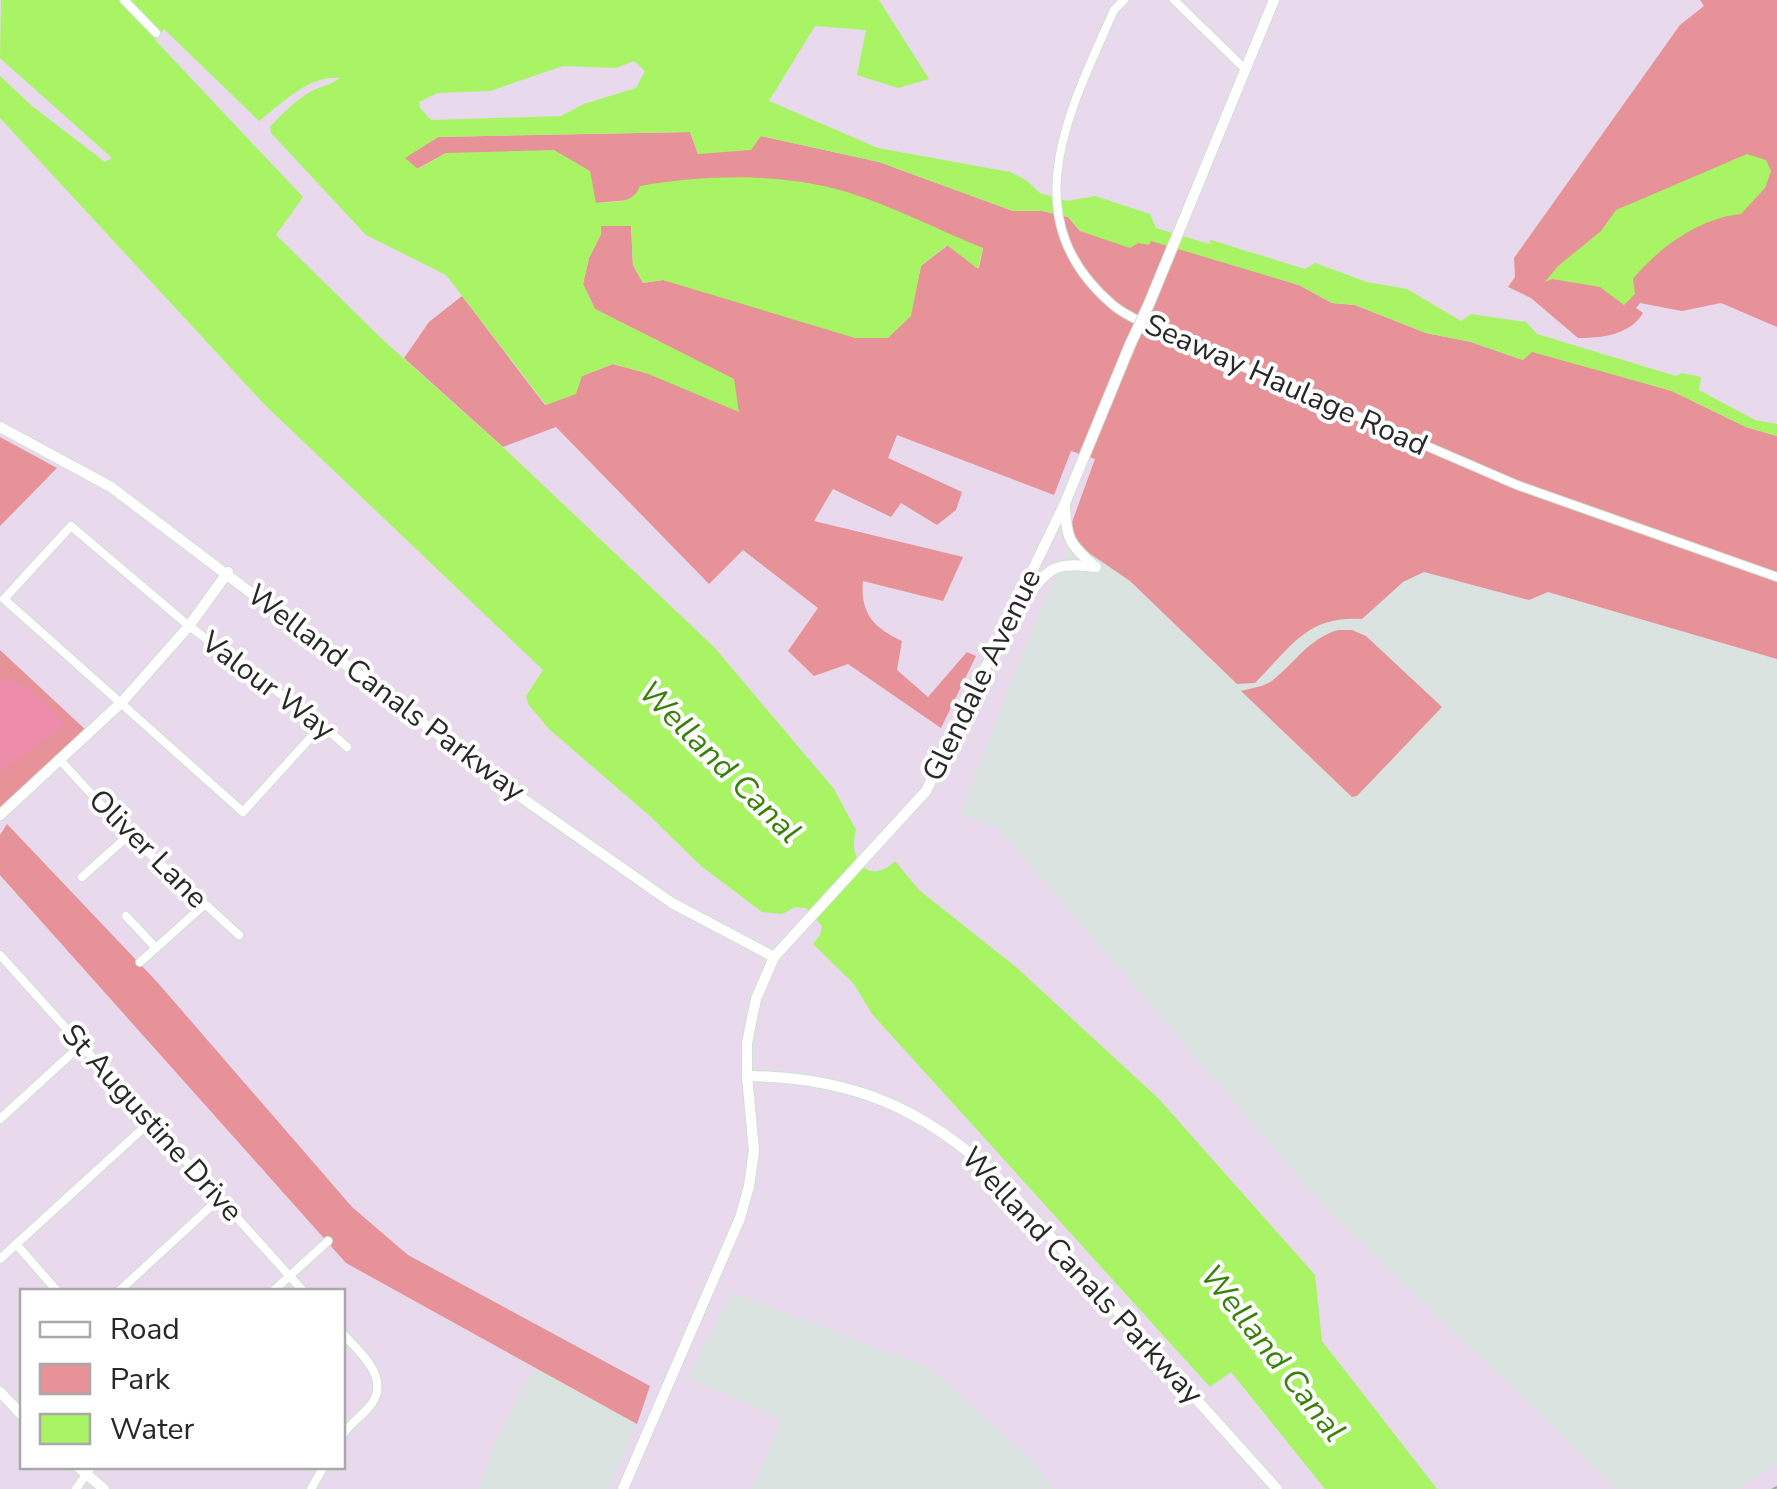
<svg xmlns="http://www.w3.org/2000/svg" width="1777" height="1489" viewBox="0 0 1777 1489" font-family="'Nunito Sans',sans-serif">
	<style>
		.industrial { fill: #dae3df }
		.green { fill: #e69298 }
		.pitch { fill: #ee8dab }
		.water { fill: #a9f465; fill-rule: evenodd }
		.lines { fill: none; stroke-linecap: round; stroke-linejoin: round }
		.street-casing { stroke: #cee2d0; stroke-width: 10 }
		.secondary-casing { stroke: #cee2d0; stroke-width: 12 }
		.street { stroke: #fff; stroke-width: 8 }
		.secondary { stroke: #fff; stroke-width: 10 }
		.rail { stroke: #9cb49e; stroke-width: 2.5 }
		.secondary-bridge-casing { stroke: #cee2d0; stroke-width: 12; stroke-linecap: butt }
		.secondary-bridge { stroke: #fff; stroke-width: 10 }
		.labels { text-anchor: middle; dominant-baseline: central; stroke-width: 8; stroke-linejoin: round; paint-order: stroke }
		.street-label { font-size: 30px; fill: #282828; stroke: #fff }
		.water-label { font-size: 32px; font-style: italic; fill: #388209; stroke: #fff }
	</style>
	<rect width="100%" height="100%" fill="#e8d9ec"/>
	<g class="industrial">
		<polygon points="1106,463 1777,659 1777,1465 1737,1489 1617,1489 1328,1211 998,828 960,814 1035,622"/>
		<polygon points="732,1292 931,1369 1035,1463 1052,1489 752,1489 782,1419 688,1377"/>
		<polygon points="535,1367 637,1424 608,1489 478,1489 499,1435"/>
	</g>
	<g class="green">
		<path d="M1700 0H1777V327L1721 303 1682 311 1640 303 1636 308 1643 313C1630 335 1602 338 1578 338L1531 298 1508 287 1515 277 1514 258 1680 25 1704 6Z"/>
		<path d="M690 132 698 154 761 136 879 162 1013 211H1042L1068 217 1080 231 1138 242 1151 240 1299 285 1332 303 1355 305 1426 333 1471 342 1523 360 1532 351 1672 391 1746 427 1777 436V659L1548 592 1529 600 1424 572 1403 582 1362 619C1307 615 1291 647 1255 683L1237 684 1130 581 1073 542 1071 525 1095 459 1071 451 1054 495 897 435 888 458 962 492 956 510 937 525 901 503 891 517 833 489 814 521 963 557 943 601 863 581C860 614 874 628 902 641L897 670 928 697 967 652 976 656 941 728 848 664 814 676 788 651 818 608 743 550 709 584 556 427 503 447 404 358 429 322 462 296 545 405 582 376 613 364 646 373 733 379 595 309 583 284 589 258 601 234 600 226 631 225 633 265 643 283 663 280 888 337 910 316 921 266 948 245 979 268 983 248 636 195 629 200 596 203 446 153 417 169 404 158 438 137Z"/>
		<polygon points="0,437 57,468 0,526"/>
		<path d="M1338 630H1352L1366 636 1442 707 1357 796 1352 797 1241 691C1252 688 1265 687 1273 680 1296 662 1308 639 1338 630Z"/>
		<polygon points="0,650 89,733 0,819"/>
		<polygon points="7,824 158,983 352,1207 408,1255 650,1386 637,1424 346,1263 0,875 0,835"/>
	</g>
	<path class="pitch" d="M0 679C27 680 48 706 65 725L0 772Z"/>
	<g class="water">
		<path d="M1 0H879L929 79 898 88 857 75 866 30 815 26 769 101 878 148 1010 172 1026 180 1040 193 1067 201 1095 196 1150 214 1156 228 1209 244 1211 240 1305 269 1315 263 1367 282 1407 289 1461 321 1471 314 1526 322 1537 334 1676 376 1682 373 1701 377 1699 390 1755 420 1777 424V436L1746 427 1672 391 1532 352 1523 360 1471 342 1426 333 1355 305 1332 303 1299 285 1151 241 1149 245 1138 243 1130 248 1080 231 1068 217 1042 211H1013L879 162 761 136 751 150 698 154 690 132 438 137 405 158 418 169 446 153 554 150 590 171 596 203C614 201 633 205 640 186 706 175 781 172 847 192 893 206 938 230 983 248L978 269 947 245 921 266 911 316 888 338H855L663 280 643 283 633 265 631 226H601V234L589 258 583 284 595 309 734 379 739 412 646 373 613 364 582 376 576 394 546 405 446 275 366 235 271 133 270 127C281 115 296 100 310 92 320 86 332 85 340 78 310 74 281 104 259 121L164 29 155 40 303 197 276 235 383 340 507 451 714 647 834 789 856 830C847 859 869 887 895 861L919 890 1016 967 1159 1099 1315 1275 1322 1341 1437 1489H1325L1231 1372 1210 1387 872 1014 854 984 813 944 820 935 822 926 806 908 795 907 782 914 762 912 701 866 651 817 549 729 528 704 526 696 543 670 265 405 0 118V76L32 106 105 162 112 158 0 58ZM634 61 645 71 636 88 584 104 561 116 431 120 420 108 419 102 438 93 490 91 563 66 616 68Z"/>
		<path d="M1747 154 1766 160 1771 171 1765 188 1741 214C1700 218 1659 247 1633 279L1635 294 1624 305 1600 287 1552 279 1545 282 1558 266 1601 231 1616 210Z"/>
	</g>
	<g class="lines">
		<defs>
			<g id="street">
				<polyline points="124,0 156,33"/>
				<path d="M1124 0 1114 10C1071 108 1010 218 1113 305 1124 315 1141 321 1153 328L1517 485 1777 577"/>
				<polyline points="1174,0 1245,69"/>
				<polyline points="322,725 243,812 4,599 71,526 189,626 322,725 347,747"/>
				<polyline points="60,760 129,835 239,935"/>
				<polyline points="82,877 129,835"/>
				<polyline points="126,916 156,948 204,905"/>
				<polyline points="0,955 304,1292"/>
				<polyline points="140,962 156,948"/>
				<polyline points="0,1119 81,1045"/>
				<polyline points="16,1244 58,1292"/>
				<polyline points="0,1259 150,1122"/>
				<polyline points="118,1292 220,1198"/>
				<polyline points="272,1292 328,1241"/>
				<path d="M342 1333C360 1352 392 1379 370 1406 361 1416 350 1425 342 1435"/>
				<polyline points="76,1489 92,1466"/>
				<polyline points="311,1489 324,1466"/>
			</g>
			<g id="secondary">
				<polyline points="1149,304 1274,0"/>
				<polyline points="0,427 111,487 515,793 672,903 774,957"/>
				<path d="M1065 506C1066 540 1070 544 1095 567"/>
				<path d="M1024 602C1049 567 1053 562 1096 567"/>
				<polyline points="0,815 122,702 189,626 228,572"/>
				<path d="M747 1076C850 1077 923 1107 998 1178L1277 1489"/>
				<polyline points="0,1392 22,1415"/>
				<polyline points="77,1466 104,1489"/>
				<polyline points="623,1489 740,1218 749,1186 754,1151 747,1076 747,1043 756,999 774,957 926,791 1065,503 1130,345"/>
			</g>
		</defs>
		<use href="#street" class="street-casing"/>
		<use href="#secondary" class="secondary-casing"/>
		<use href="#street" class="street"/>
		<use href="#secondary" class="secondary"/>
		<polyline class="rail" points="1773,1489 1777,1487"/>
		<defs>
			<polyline id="secondary-bridge" points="1130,345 1149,304"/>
		</defs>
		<use href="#secondary-bridge" class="secondary-bridge-casing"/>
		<use href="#secondary-bridge" class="secondary-bridge"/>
	</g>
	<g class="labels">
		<g class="street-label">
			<text transform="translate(1286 385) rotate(24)">Seaway Haulage Road</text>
			<text transform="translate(982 675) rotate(-64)">Glendale Avenue</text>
			<text transform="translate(268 686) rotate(37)">Valour Way</text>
			<text transform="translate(386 693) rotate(37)">Welland Canals Parkway</text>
			<text transform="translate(148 849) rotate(45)">Oliver Lane</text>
			<text transform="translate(152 1123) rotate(48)">St Augustine Drive</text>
			<text transform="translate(1082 1276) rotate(47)">Welland Canals Parkway</text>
		</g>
		<g class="water-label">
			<text transform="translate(720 762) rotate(45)">Welland Canal</text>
			<text transform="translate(1273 1353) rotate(52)">Welland Canal</text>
		</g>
	</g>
	<rect x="20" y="1289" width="325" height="180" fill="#ffffff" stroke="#a9a9a9" stroke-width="2.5"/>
	<rect x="40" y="1322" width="50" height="15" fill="#ffffff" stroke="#a9a9a9" stroke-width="2.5"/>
	<text x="110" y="1339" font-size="30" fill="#282828">Road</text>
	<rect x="40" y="1364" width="50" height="30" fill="#e69298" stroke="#a9a9a9" stroke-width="2.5"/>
	<text x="110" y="1389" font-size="30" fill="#282828">Park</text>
	<rect x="40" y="1414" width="50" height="30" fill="#a9f465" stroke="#a9a9a9" stroke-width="2.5"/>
	<text x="110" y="1439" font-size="30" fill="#282828">Water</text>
</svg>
